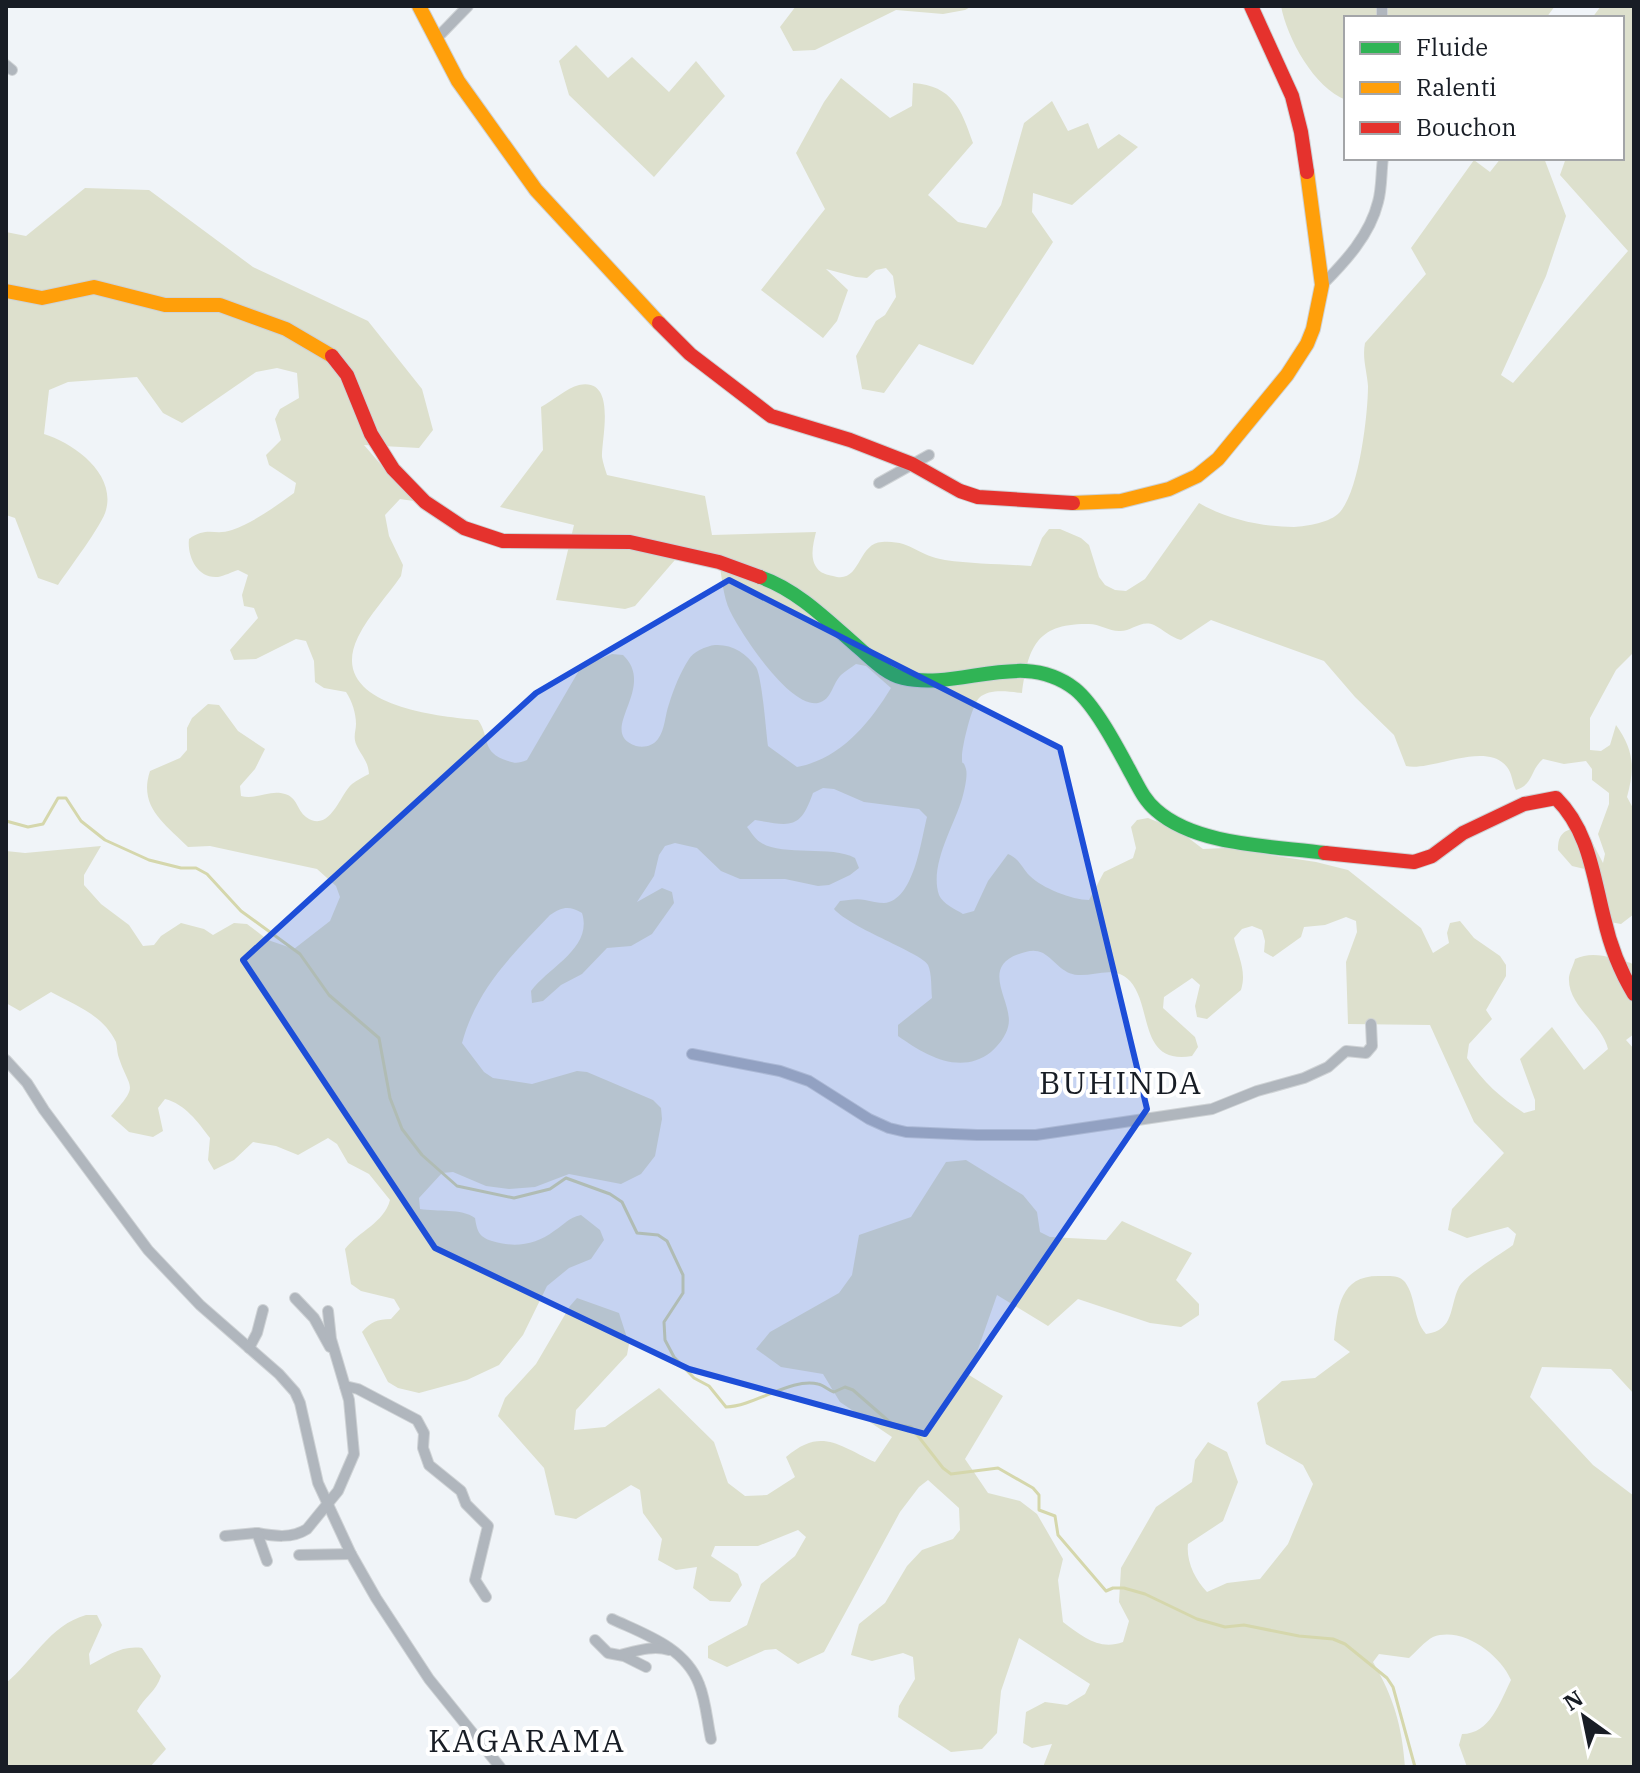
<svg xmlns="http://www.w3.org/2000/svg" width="1640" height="1773" viewBox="0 0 1640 1773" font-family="'IBM Plex Serif',serif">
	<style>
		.green { fill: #dde0cd }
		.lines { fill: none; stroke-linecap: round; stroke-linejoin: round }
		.stream { stroke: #d5d7ac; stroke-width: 3 }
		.street-casing { stroke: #ced2d5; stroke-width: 12 }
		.fast-casing { stroke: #ced2d5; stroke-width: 16 }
		.slow-casing { stroke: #ced2d5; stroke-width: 16 }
		.jam-casing { stroke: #ced2d5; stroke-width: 16 }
		.street { stroke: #b0b6bd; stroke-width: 10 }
		.fast { stroke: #30b455; stroke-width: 14 }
		.slow { stroke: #ff9f0a; stroke-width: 14 }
		.jam { stroke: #e5322d; stroke-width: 14 }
		.marked { fill: #1d4ed8; fill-opacity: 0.2; stroke: #1d4ed8; stroke-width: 6; stroke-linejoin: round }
		.labels { text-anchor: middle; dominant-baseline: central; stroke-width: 8; stroke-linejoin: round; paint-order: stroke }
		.quarter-label { font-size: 32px; letter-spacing: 2px; fill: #181d25; stroke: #fff }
	</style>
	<rect width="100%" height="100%" fill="#f0f4f8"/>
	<g class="green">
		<polygon points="796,6 972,6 965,10 943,14 896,10 815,50 793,51 780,27"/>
		<path d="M1281 6H1555L1546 18H1346V100C1314 88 1287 38 1281 6Z"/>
		<path d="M1601 6H1634V652L1616 670 1590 718V750L1601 751 1610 745 1616 725C1634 750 1635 768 1627 797L1634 810V914L1621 924 1610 922 1593 871 1572 866 1558 850C1558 836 1562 831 1575 828L1589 836 1603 863 1605 854 1598 834 1609 804V793L1592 780V769L1586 761 1564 764 1543 759C1530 770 1534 784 1516 790 1512 782 1512 773 1507 767 1486 740 1431 772 1406 766L1394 735 1355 697 1324 661 1211 620 1181 640C1170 637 1164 630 1154 625 1141 619 1131 632 1119 631 1109 631 1099 624 1089 624 1036 623 1028 648 1022 693 1009 692 990 688 979 698 972 705 962 746 962 757 962 768 963 758 966 769 968 776 964 792 962 799 954 826 929 865 939 895 943 904 955 909 963 914L974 911 988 881 1008 854C1020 859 1021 867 1030 876 1042 888 1072 900 1089 900L1104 872 1133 858 1136 848 1131 827 1137 820 1148 818 1178 830 1203 849 1225 848 1316 862 1348 870 1421 928 1433 953 1449 943 1447 933 1450 923 1460 921 1474 938 1500 956 1506 965V976L1486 1010 1492 1019 1469 1044 1467 1058C1483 1082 1501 1098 1524 1113L1535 1110V1100L1520 1059 1552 1027 1584 1070 1608 1049C1602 1023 1567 1006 1569 977 1570 971 1574 964 1575 959 1593 950 1613 958 1631 963L1634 966V1034L1626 1040 1634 1049V1394L1611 1369 1542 1367 1530 1397 1593 1465 1634 1496V1767H1467L1459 1745 1462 1734C1490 1734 1500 1702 1511 1680 1500 1655 1463 1626 1433 1637 1425 1641 1416 1652 1409 1658L1379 1654 1373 1662C1394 1698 1402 1726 1405 1767H1043L1052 1744 1032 1748 1023 1743 1026 1712 1045 1702 1067 1705 1085 1694 1090 1684 1019 1638 1001 1691 997 1733 982 1749 951 1752 898 1717 899 1706 915 1679 913 1657 903 1653 872 1661 851 1655 859 1624 885 1603 907 1566 922 1550 953 1539 960 1530 959 1508 928 1480 919 1487 900 1512 824 1652 798 1664 776 1649 765 1650 727 1667 708 1658V1646L747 1625 761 1584 795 1556 806 1537 798 1530 758 1546H715L711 1556 738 1574 742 1585 730 1602 710 1601 693 1588 697 1567 676 1570 658 1560 662 1539 643 1513 640 1490 631 1485 576 1519 555 1515 544 1468 498 1416 505 1398 536 1364 570 1306 577 1298 619 1313 629 1344 627 1355 576 1410 574 1430 605 1427 659 1388 714 1442 728 1483 745 1496 767 1495 795 1477 786 1457C821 1427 838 1445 875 1462L892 1437 840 1402 823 1374 781 1367 756 1349 770 1332 839 1293 852 1275 859 1235 911 1217 946 1162 966 1160 1023 1195 1037 1212 1040 1232 1050 1237 1106 1240 1122 1221 1192 1253 1176 1280 1199 1304V1315L1181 1327 1150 1323 1078 1299 1048 1326 997 1295 969 1375 1003 1396 965 1459 988 1493 1020 1501 1037 1514 1063 1559 1058 1580 1063 1622C1082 1636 1099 1651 1123 1642L1129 1621 1119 1602 1121 1568 1156 1507 1192 1482 1195 1460 1208 1442 1227 1452 1238 1482 1223 1521 1188 1544C1186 1561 1195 1580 1207 1592L1227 1583 1260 1579 1288 1544 1313 1484 1303 1465 1266 1444 1257 1403 1282 1381 1315 1378 1350 1352 1334 1340C1338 1306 1340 1274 1382 1276 1391 1276 1399 1275 1405 1282 1416 1297 1413 1319 1426 1334 1455 1330 1449 1307 1459 1287 1465 1275 1501 1254 1513 1245L1516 1234 1508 1227 1467 1238 1448 1230 1452 1209 1504 1153 1474 1122 1430 1025 1348 1024 1346 962 1357 932 1356 921 1346 917 1325 925 1304 927 1301 937 1273 957 1264 952 1265 941 1262 930 1252 926 1242 929 1234 938C1238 956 1247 971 1241 990L1207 1019 1197 1017 1195 1006 1200 985 1192 978 1164 997 1163 1008 1195 1037 1198 1047 1192 1056C1138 1065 1153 1007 1130 981 1115 965 1096 976 1078 975 1062 974 1055 960 1043 953 1034 949 1028 951 1019 954 978 968 1015 1004 1008 1027 1006 1036 998 1046 991 1052 960 1076 925 1055 898 1036V1025L932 998C931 988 932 974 928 965 922 953 852 929 834 909L840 901C848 900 857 898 865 900 871 901 878 903 884 903 914 901 921 840 927 817L919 809 864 802 834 789 823 788 813 793C800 830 791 826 755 820L747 827C751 832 755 839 760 842 780 857 831 845 855 858L859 868 850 875 829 885 818 886 785 879H740L721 871 697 848 675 843 665 846 659 855 654 876 637 902 662 888 672 892 674 903 652 934 631 946 607 948 582 974 561 985 543 1001 532 1003 531 991C549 967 593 948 582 913 569 905 562 907 550 915 512 955 477 988 462 1043L484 1072 493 1078 532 1084 577 1071 587 1072 653 1100 661 1108 662 1119 655 1156 641 1174 621 1184 569 1174 535 1187 509 1189 486 1186 453 1172 442 1173 419 1198 420 1209C438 1212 461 1208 475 1218 477 1231 479 1237 492 1241 514 1248 536 1245 554 1231 565 1224 568 1218 581 1215L600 1230 604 1240 591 1259 569 1268 547 1286 523 1335 499 1365 467 1380 419 1393 398 1388 388 1382 362 1332C371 1322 377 1319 391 1319L400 1309 394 1299 361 1291 351 1284 345 1249C359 1231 384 1223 390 1200L369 1174 348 1163 337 1144 328 1138 298 1155 276 1146 253 1142 234 1160 214 1170 208 1160 210 1138C198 1122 185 1104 165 1099L158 1108 163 1131 153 1137 129 1132 111 1116C141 1082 129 1091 118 1055 117 1051 117 1046 116 1042 103 1015 75 1005 51 992L20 1011 6 1003V851L25 853 101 846 84 875V885L101 904 129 925 143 946 154 945 161 936 181 923 204 929 213 935 234 923 247 924 268 940 294 949 330 921 340 897 336 886 317 869 210 846 188 847C165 824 138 807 150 771L180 758 187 750V728L192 718 208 704 219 705 238 731 265 749 255 769 240 786 241 796C257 800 270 789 285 794 297 797 297 810 306 817 330 834 340 794 352 784 357 780 363 777 369 774 368 760 361 756 356 744 353 736 356 731 356 724 356 713 352 701 346 692L324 688 315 682 314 661 306 641 296 639 256 659 234 660 230 650 258 618 254 608 244 606 242 595 248 575 238 570C232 572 224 576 218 577 197 579 187 556 189 539 207 526 215 536 232 530 254 522 275 507 294 493L296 483 269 465 266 455 281 440 275 419 280 409 299 398 297 373 277 368 256 372 182 423 163 413 137 377 68 382 49 390 44 434C73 443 116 473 106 510 103 524 68 570 58 585L38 578 15 518 6 515V232L26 236 85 188 149 190 253 267 368 321 422 389 433 430 419 448 364 445 395 481 427 503 400 499 385 515 389 536 403 565 401 576C388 595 369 615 358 637 325 705 436 716 478 720 491 738 480 752 508 761 516 764 519 763 527 760L581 667 612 654 623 655C658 688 595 732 636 746 644 748 653 746 658 739 665 730 665 715 669 704 674 688 680 673 689 659 693 652 706 646 715 645 732 644 746 653 756 667 762 677 766 731 768 746L797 767C840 759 869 724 891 688L866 666 856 664C851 668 845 671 841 675 832 684 832 700 818 703 789 708 741 633 730 611 723 597 722 577 719 562L681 553 635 606 625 609 556 600 574 525 500 507 543 450 541 407C552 401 567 388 579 385 618 377 601 440 602 457 603 463 605 469 607 475L705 496 712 535 816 532C813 545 808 562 821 572 822 573 831 576 833 576 861 585 857 543 882 542 912 540 917 556 945 560 973 564 1002 564 1031 566L1042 538 1049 529H1060L1081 538 1089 545 1099 577 1105 585 1115 590 1126 591 1145 579 1199 503C1227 519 1261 527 1294 527 1307 526 1330 523 1340 512 1359 491 1368 415 1368 386 1367 371 1362 358 1365 343L1426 274 1411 248 1474 160 1490 172 1501 158H1544L1566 216 1546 276 1501 375 1513 383 1628 251 1560 175 1566 158H1622V18H1592Z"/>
		<polygon points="576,45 608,78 632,57 669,92 696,61 725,96 654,177 569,95 559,61"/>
		<path d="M841 78 890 118 912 106 913 83C953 86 961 109 973 143L928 195 958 222 986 228 1001 205 1024 123 1052 101 1068 131 1088 123 1098 149 1119 134 1138 147 1072 205 1033 193 1032 212 1053 242 973 365 919 344 884 393 862 389 856 356 876 321 885 315 896 297 893 276 886 268 876 270 867 278 856 277 826 269 848 290 837 321 823 338 761 290 825 209 796 153 824 102Z"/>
		<path d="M86 1615H97L102 1625 89 1654 90 1665C107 1656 122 1645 142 1648L161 1676C156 1692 144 1697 137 1711L166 1749 150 1767H6V1683C33 1661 50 1625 86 1615Z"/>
	</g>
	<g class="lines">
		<path class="stream" d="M6 821 28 827 43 824 58 798H66L81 821 105 840 149 860 181 868H196L207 874 241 911 300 954 329 995 379 1038 390 1098 402 1129 422 1155 457 1186 514 1198 550 1189 566 1178 610 1194 622 1202 637 1233 658 1235 667 1241 683 1275V1293L664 1322 665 1340 674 1357 694 1378 709 1386 726 1407C755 1406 792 1377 818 1384 824 1385 828 1390 834 1392L845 1387 853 1390 892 1424 911 1427 943 1468 951 1474 998 1468 1033 1488 1039 1495V1510L1055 1516 1058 1535 1106 1591 1113 1588H1124L1145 1594 1197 1619 1225 1627 1244 1625 1299 1636 1333 1639 1345 1644 1387 1678 1393 1687 1415 1767"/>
		<defs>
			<g id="street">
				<polyline points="1382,18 1382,6"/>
				<polyline points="435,40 468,6"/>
				<polyline points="6,65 12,70"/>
				<path d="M1322 285C1345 262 1370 235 1378 202 1382 188 1381 172 1383 158"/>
				<polyline points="879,483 929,455"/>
				<polyline points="692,1054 780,1071 809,1081 869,1119 889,1128 906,1132 977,1135 1036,1135 1212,1109 1257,1091 1304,1078 1328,1067 1346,1051 1366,1053 1372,1046 1371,1024"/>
				<polyline points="6,1060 27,1083 44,1110 148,1250 200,1305 279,1374 295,1392 300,1403 318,1483 351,1554 376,1598 429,1679 500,1767"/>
				<polyline points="295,1298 314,1318 330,1347"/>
				<polyline points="249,1348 257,1333 263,1310"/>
				<polyline points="345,1386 358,1389 417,1420 424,1433 423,1448 429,1465 461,1491 466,1504 488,1526 475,1580 486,1597"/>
				<path d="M257 1533C273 1536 292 1539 307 1529L338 1491 354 1454 349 1400 331 1339 328 1311"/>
				<polyline points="225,1536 257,1533 267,1561"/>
				<polyline points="299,1555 351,1554"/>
				<path d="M612 1619C644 1634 685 1647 699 1684 706 1701 707 1721 711 1739"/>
				<polyline points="595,1640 608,1653 624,1656 646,1667"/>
				<path d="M620 1655C636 1651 653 1645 669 1650"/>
			</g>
			<path id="fast" d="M760 577C798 590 829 622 859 648 872 659 886 674 903 678 961 691 1022 648 1075 689 1096 706 1119 751 1132 775 1139 788 1145 801 1156 810 1196 846 1274 846 1325 853"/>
			<g id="slow">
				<polyline points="419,6 458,81 536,190 659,323"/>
				<polyline points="6,291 42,298 94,287 165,305 220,305 286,329 332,356"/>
				<polyline points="1073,503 1121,501 1169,489 1197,476 1218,459 1287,375 1307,344 1313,329 1322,285 1307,172"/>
			</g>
			<g id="jam">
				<polyline points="1251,6 1292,96 1301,132 1307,172"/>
				<polyline points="659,323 690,354 771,416 850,440 912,464 960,491 978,497 1073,503"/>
				<polyline points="332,356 347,375 371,434 393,469 425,502 464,528 503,541 630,542 719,562 760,577"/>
				<path d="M1325 853 1414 862 1432 856 1463 833 1524 804 1556 798C1589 831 1593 875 1604 918 1610 945 1620 971 1634 994"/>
			</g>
		</defs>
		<use href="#street" class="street-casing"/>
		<use href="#fast" class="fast-casing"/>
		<use href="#slow" class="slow-casing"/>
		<use href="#jam" class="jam-casing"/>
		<use href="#street" class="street"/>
		<use href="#fast" class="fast"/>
		<use href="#slow" class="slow"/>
		<use href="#jam" class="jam"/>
	</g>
	<path class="marked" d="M729 580 1060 748 1147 1109 925 1434 689 1369 435 1248 243 960 536 693Z"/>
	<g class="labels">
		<g class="quarter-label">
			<text x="1121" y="1082">BUHINDA</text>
			<text x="527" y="1740">KAGARAMA</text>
		</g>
	</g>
	<rect width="1640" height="1773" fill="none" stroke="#181d25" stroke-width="16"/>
	<rect x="1344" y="16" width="280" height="144" fill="#ffffff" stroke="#a3a5a8" stroke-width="2"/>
	<rect x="1360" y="42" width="40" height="12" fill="#30b455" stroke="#a3a5a8" stroke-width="2"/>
	<text x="1416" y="56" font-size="24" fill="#181d25">Fluide</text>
	<rect x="1360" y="82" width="40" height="12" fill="#ff9f0a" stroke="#a3a5a8" stroke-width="2"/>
	<text x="1416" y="96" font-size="24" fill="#181d25">Ralenti</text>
	<rect x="1360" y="122" width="40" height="12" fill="#e5322d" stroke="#a3a5a8" stroke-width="2"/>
	<text x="1416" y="136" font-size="24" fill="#181d25">Bouchon</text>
	<g transform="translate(1584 1717) rotate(327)" stroke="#ffffff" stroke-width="6" paint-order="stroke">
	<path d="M0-6L14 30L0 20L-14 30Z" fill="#181d25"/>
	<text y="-12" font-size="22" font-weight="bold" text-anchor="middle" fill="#181d25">N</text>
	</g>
</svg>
